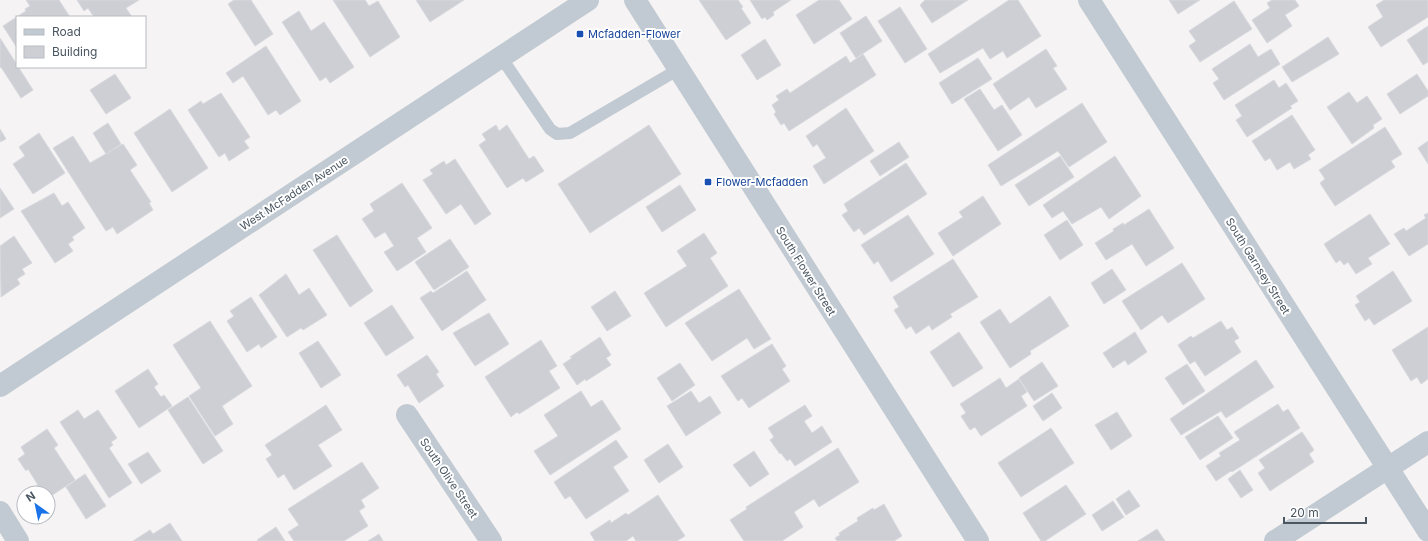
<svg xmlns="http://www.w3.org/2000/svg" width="1428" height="541" viewBox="0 0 1428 541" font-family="Inter,sans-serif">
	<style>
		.building { fill: #cdcfd5; stroke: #d7d9de }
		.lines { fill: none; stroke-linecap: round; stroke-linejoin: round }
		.service { stroke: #c1cad2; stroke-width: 12 }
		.minor { stroke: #c1cad2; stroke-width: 22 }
		.tertiary { stroke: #c1cad2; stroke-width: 22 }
		.transit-dot { fill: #1a4fb4; stroke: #fff; stroke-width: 1.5 }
		.labels { text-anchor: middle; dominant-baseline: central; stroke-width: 4; stroke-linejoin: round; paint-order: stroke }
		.transit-label { font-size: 11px; fill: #164399; stroke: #fff; text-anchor: start }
		.street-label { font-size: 11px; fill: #4a5661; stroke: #fff }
	</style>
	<rect width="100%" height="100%" fill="#f5f3f3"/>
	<g class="building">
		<polygon points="26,0 59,0 70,17 17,17 17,48 3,26 26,11 25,9 30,6"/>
		<polygon points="77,0 139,0 126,8 132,17 94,17 88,8 84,11"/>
		<polygon points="234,0 251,0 273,34 255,46 228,4"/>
		<polygon points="333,0 365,0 369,6 378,1 400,37 370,57"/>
		<polygon points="416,0 464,0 430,22"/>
		<polygon points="699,0 738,0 743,7 741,8 751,23 726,40"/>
		<polygon points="750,0 791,0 773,12 774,15 767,20 765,17 762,19"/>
		<polygon points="819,0 839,0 852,19 814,44 796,15"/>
		<polygon points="925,0 968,0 932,23 920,5"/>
		<polygon points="1009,0 1018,0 1041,36 1007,58 1003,51 990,59 983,48 940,73 928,54"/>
		<polygon points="1169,0 1200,0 1178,14"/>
		<polygon points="1272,0 1295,0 1299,6 1285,15 1292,26 1267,43 1252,20 1270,8 1267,3"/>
		<polygon points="1384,0 1428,0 1428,17 1381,47 1368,27 1383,17 1376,5"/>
		<polygon points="1234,1 1252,29 1200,62 1189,46 1196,41 1189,31"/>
		<polygon points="900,7 927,49 905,63 878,21"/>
		<polygon points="299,11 311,31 324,22 354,67 330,83 326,77 320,81 282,22"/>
		<polygon points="866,16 882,41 856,58 840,33"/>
		<polygon points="1428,26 1428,62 1423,65 1407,40"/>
		<polygon points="1328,37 1339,54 1292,82 1282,67"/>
		<polygon points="0,38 33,90 21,98 1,67 0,68"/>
		<polygon points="765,39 781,65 757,80 741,55"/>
		<polygon points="1250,44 1258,57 1271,49 1280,64 1224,100 1213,83 1219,79 1212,69"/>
		<polygon points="266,46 301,101 280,115 276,110 268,115 243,76 233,83 226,73"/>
		<polygon points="1046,49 1057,66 1053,68 1067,89 1036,108 1029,97 1010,110 993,84"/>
		<polygon points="863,54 876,75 789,131 784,123 781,125 774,114 776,112 772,105 779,100 776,96 787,89 790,93 846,56 850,63"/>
		<polygon points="978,58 992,79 952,104 939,83"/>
		<polygon points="115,74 131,98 106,114 90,90"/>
		<polygon points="1417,74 1428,91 1428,96 1400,114 1387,94"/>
		<polygon points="1274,80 1279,88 1286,83 1298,101 1290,106 1292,108 1247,137 1236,120 1242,116 1235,105"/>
		<polygon points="980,89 994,110 1002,105 1022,135 998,151 964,99"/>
		<polygon points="1349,92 1357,103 1367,96 1382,119 1373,125 1374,128 1352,144 1327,107"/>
		<polygon points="221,93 250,137 244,141 249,148 229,161 225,153 219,157 188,110 201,101 203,104"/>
		<polygon points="1082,103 1107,142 1069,167 1058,151 1001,186 988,165"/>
		<polygon points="846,108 874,151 824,184 813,166 826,158 817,144 813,147 806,136"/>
		<polygon points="170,109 208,168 172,192 134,133"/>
		<polygon points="1292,115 1315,150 1308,155 1311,159 1294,169 1290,162 1277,170 1270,158 1265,161 1252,141"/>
		<polygon points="108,123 121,144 106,154 93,133"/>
		<polygon points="496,125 499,131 507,125 529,159 534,156 544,171 526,182 523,178 507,188 479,145 486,140 482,134"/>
		<polygon points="649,125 681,174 590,233 558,184"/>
		<polygon points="1385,127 1402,154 1391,161 1395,167 1335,206 1320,183 1325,179 1319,170"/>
		<polygon points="0,129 6,139 0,142"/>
		<polygon points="39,133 65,173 33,194 13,164 25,156 19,147"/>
		<polygon points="73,136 90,163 123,144 137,165 130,170 151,202 149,203 153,210 117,234 113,227 106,231 53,148"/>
		<polygon points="1428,141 1428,164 1418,148"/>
		<polygon points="899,142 909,157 880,176 870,161"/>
		<polygon points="1060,156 1074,177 1029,206 1015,185"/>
		<polygon points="1115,156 1141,196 1109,219 1101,207 1072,224 1063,211 1052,218 1043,205"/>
		<polygon points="455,159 491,214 475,225 461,204 446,214 423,180 433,174 430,170 444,161 446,165"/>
		<polygon points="906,163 927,194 864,235 859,228 854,232 842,215 848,211 844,204"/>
		<polygon points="402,183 432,228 417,238 426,252 397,271 384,252 394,246 385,232 375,238 362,219 374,211 370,204"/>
		<polygon points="680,185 696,210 662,232 646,207"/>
		<polygon points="0,188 14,209 0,218"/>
		<polygon points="54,193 62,206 68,202 85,228 72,237 74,240 68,244 73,251 55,263 21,211"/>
		<polygon points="983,196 1001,224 953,256 938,233 963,217 959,212"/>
		<polygon points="1149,209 1174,248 1146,266 1132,244 1106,260 1095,243 1114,231 1113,229 1123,223 1124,225"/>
		<polygon points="1428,213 1428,244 1409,256 1394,234 1404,228 1406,231 1426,218 1424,215"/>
		<polygon points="1370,214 1390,244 1368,258 1372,264 1356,274 1348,262 1344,265 1340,260 1336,263 1324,244"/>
		<polygon points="908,215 934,254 891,282 878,261 874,264 861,245"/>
		<polygon points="1067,220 1083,245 1060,260 1044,235"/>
		<polygon points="704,233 717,253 710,258 728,286 666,327 644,293 687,266 677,251"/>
		<polygon points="337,235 373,291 350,307 313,250"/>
		<polygon points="14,236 32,263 22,269 25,274 17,279 20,284 1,297 0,246"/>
		<polygon points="450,239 469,267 434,290 415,262"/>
		<polygon points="953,259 978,297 950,314 952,317 932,330 929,325 916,334 911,326 906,329 894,310 899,307 893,297"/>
		<polygon points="1182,263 1205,299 1168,323 1162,315 1141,330 1122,301"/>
		<polygon points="1112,269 1126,290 1104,304 1091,283"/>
		<polygon points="467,271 486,300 442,331 420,298 431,291 433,293"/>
		<polygon points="1393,271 1412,301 1374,325 1369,318 1365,321 1355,305 1360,302 1356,296"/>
		<polygon points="286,274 299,295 309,288 327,315 303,330 301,328 287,337 259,295"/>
		<polygon points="739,289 771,339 754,349 747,338 712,361 685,323"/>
		<polygon points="615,291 631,316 607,331 591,307"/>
		<polygon points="1050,296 1069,326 1030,351 1031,354 1010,368 980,322 1000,309 1010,324"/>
		<polygon points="251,297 277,337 261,348 259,344 247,352 227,321 234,316 230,311"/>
		<polygon points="392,305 414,338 386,356 364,323"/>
		<polygon points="489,313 509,344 475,366 453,333"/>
		<polygon points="210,321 252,386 222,406 233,424 215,436 189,396 201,388 173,345"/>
		<polygon points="1221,321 1227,330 1232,327 1239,338 1234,341 1241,352 1205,376 1195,361 1190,364 1178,345 1191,336 1193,338"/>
		<polygon points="1428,327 1428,379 1421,384 1417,377 1411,381 1392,350"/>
		<polygon points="959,332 983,368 953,387 930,352"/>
		<polygon points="1135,332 1147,352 1128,365 1125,360 1113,368 1103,353"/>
		<polygon points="600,337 611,355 606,358 611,365 586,381 585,379 577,385 563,364 572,358 570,357"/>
		<polygon points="541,340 557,366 549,371 560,388 519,414 517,412 511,417 485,377"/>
		<polygon points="318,341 341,375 321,388 299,353"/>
		<polygon points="772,344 786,366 782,369 790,381 749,408 742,398 738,401 721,376"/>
		<polygon points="427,355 439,372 436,374 444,386 419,403 408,385 405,387 397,375"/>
		<polygon points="1256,360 1274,387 1226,418 1221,411 1181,435 1170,419"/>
		<polygon points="1042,362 1058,386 1034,401 1019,378"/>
		<polygon points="680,363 695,385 672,401 657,378"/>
		<polygon points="1187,364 1205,391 1183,405 1165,378"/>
		<polygon points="148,369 158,384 154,387 161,397 164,395 172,406 139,428 115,391"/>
		<polygon points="1000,378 1006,388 1019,379 1027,392 1021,396 1027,406 981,436 975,427 970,430 961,416 966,413 960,404"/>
		<polygon points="581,391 591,407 602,400 621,429 550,475 534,451 558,436 544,415"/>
		<polygon points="691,391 699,403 710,396 721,413 686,436 667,406"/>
		<polygon points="1052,393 1062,408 1043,421 1033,406"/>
		<polygon points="188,397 223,451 203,464 168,410"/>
		<polygon points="1278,404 1283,412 1288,409 1300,428 1232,472 1231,471 1216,481 1206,466 1221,456 1219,453 1240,440 1234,432"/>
		<polygon points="326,405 342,430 318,445 332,466 294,490 284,474 278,478 266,459 272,455 265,445"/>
		<polygon points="805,405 812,416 804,421 812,433 822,426 832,442 795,466 790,459 787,461 781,453 780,454 770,440 774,437 768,428"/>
		<polygon points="78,410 84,419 98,410 117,438 111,442 113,445 109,448 132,483 109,498 60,422"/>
		<polygon points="1117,412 1132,436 1111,450 1095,425"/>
		<polygon points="1218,416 1233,438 1200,460 1185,437"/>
		<polygon points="1051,428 1074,463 1021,497 998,463"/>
		<polygon points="47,429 58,445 54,448 75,480 48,498 48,493 41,493 36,486 38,485 28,469 26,471 18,459 25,454 21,447"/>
		<polygon points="1302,432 1314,450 1309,454 1314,462 1270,491 1258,473 1265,468 1259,460"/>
		<polygon points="616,440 628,457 613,467 629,491 586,519 570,496 565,499 554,482"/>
		<polygon points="668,444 683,467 659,483 644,460"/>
		<polygon points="838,448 859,482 819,507 814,499 794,512 803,527 782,541 744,541 730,520 747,509 746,507"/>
		<polygon points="754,451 769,474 750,487 733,465"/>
		<polygon points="148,452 161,471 141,484 128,464"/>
		<polygon points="362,462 379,488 361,500 365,507 359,511 368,526 344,541 294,541 288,532 299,525 288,509"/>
		<polygon points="1240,470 1253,490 1241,498 1228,479"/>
		<polygon points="85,474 106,506 86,519 66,487"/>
		<polygon points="1066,485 1086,514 1045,541 1041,541 1023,513"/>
		<polygon points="1129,490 1140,506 1126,515 1116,499"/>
		<polygon points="658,495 685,536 677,541 636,541 633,536 626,541 595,541 590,533 610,520 611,523 626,513 628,515"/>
		<polygon points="1113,501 1124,517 1102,531 1092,515"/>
		<polygon points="884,504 902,536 894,541 837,541 835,538 840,535 839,533 858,521 857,518 873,508 874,510"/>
		<polygon points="170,523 182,541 133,541 150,530 153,534"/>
		<polygon points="276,527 285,541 258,541 257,540"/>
		<polygon points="1157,529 1165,541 1138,541"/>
		<polygon points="379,534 383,541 368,541"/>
	</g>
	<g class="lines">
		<polyline class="service" points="501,57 550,129 557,134 570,133 679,69"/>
		<g class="minor">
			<polyline points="1089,0 1428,531"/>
			<polyline points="407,415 491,541"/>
			<polyline points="0,512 18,541"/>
			<polyline points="1275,541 1428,442"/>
		</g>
		<g class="tertiary">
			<polyline points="635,0 978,541"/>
			<polyline points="0,386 588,0"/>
		</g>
	</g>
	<g class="transit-dot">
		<rect x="576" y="30" width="8" height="8" rx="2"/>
		<rect x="704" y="178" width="8" height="8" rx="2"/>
	</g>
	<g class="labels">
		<g class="transit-label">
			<text x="588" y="34">Mcfadden-Flower</text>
			<text x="716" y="182">Flower-Mcfadden</text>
		</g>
		<g class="street-label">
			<text transform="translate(294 193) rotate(-33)">West McFadden Avenue</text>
			<text transform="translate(1258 266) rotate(58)">South Garnsey Street</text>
			<text transform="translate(806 271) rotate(58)">South Flower Street</text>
			<text transform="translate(449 478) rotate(56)">South Olive Street</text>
		</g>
	</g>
	<rect x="16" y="16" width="130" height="52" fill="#ffffff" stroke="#b7bbc0"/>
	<rect x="24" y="29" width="20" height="6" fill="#c1cad2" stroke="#b7bbc0"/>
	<text x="52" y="36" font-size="12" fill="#4a5661">Road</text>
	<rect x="24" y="46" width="20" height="12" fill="#cdcfd5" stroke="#b7bbc0"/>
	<text x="52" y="56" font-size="12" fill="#4a5661">Building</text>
	<g transform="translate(36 505) rotate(327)"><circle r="19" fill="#ffffff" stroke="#b7bbc0"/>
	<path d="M0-3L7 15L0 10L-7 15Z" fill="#1a73e8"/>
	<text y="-6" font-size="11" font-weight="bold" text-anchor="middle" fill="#4a5661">N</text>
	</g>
	<path d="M1284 517v6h82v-6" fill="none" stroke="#4a5661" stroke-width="2"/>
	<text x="1290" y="517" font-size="12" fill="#4a5661" stroke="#ffffff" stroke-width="3" paint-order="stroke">20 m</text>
</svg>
